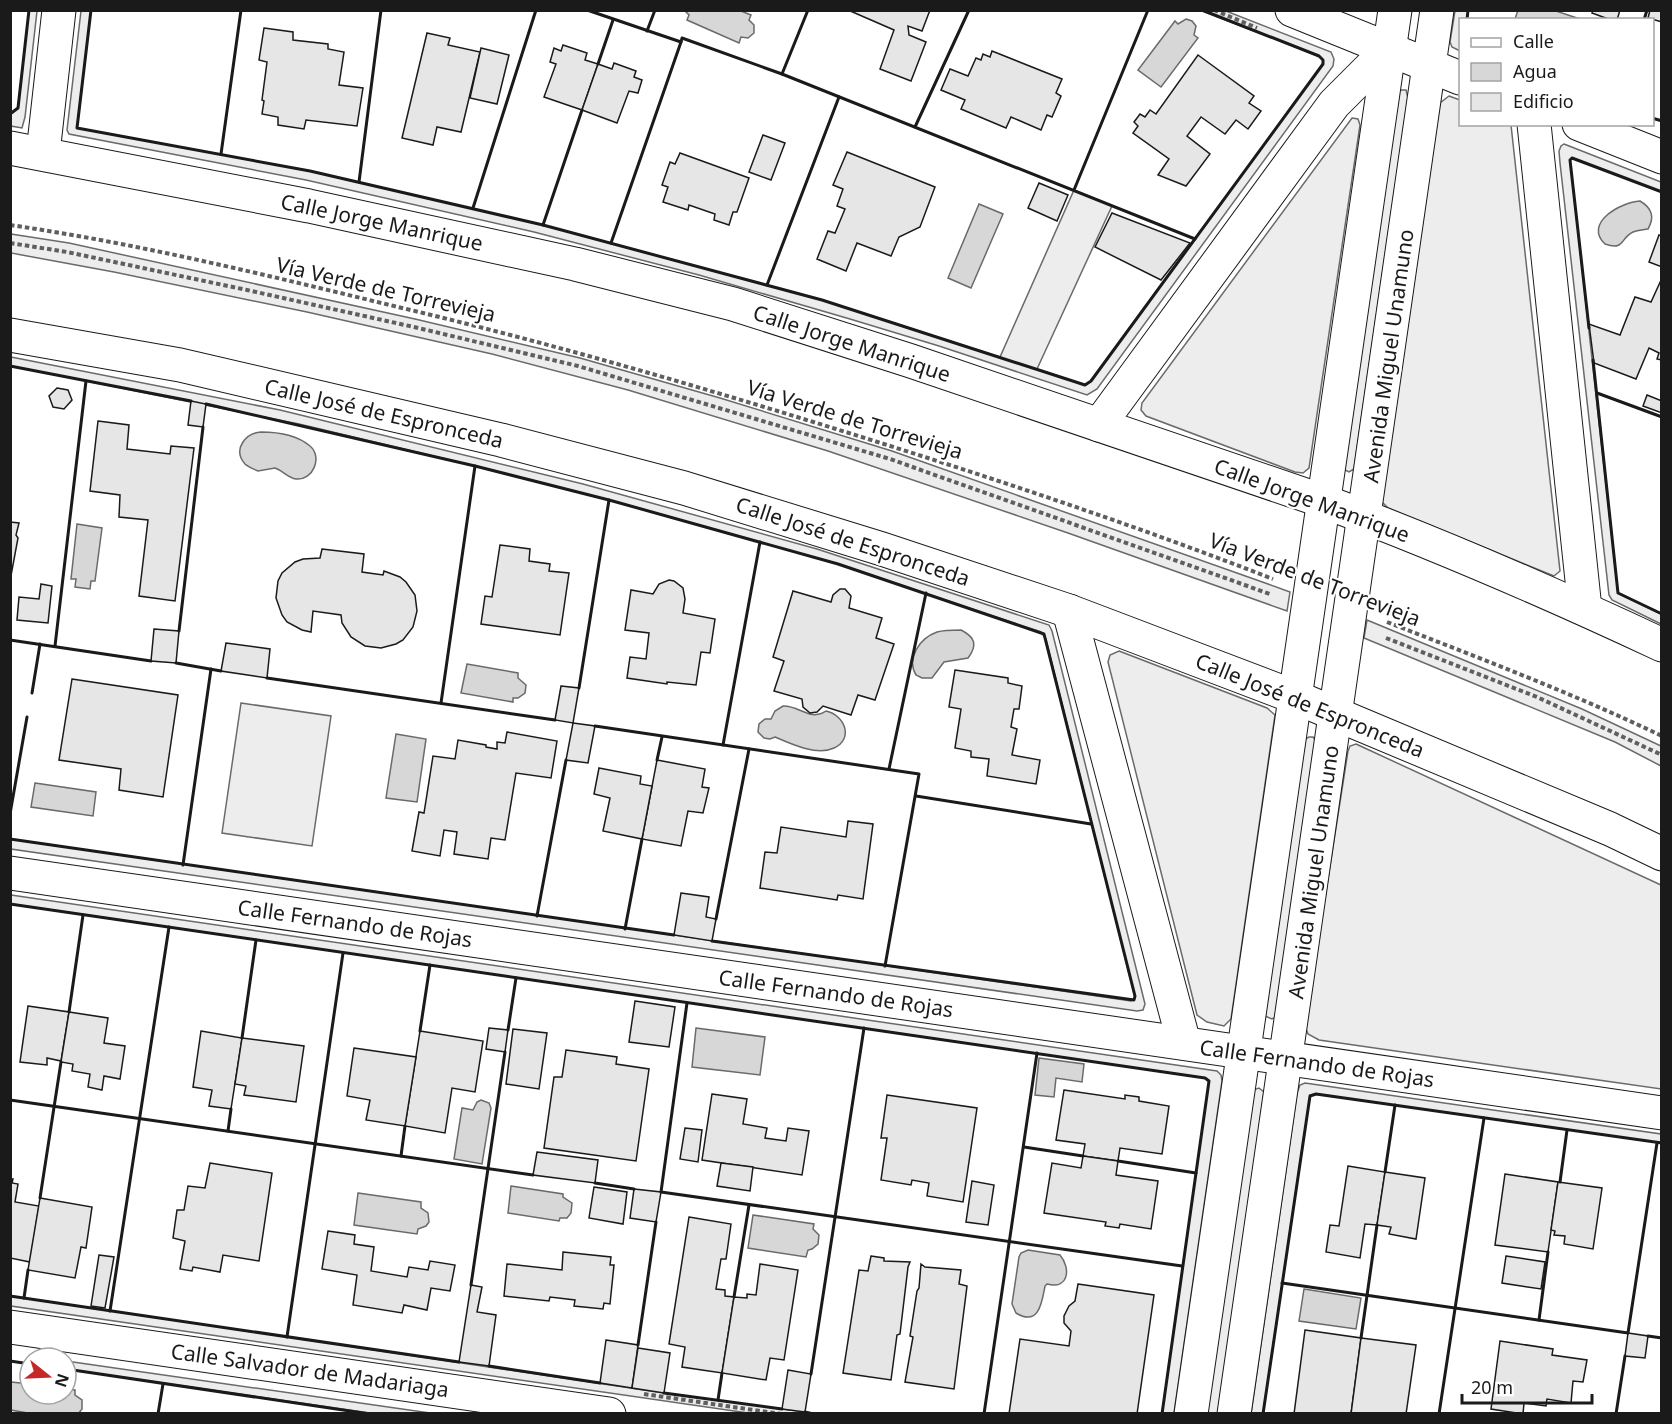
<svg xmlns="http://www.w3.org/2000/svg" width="1672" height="1424" viewBox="0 0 1672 1424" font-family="'Noto Sans',sans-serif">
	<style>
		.built { fill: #ededed; stroke: #6a6a6a; stroke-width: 1.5 }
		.water { fill: #d7d7d7; stroke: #6a6a6a; stroke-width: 1.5 }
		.building { fill: #e6e6e6; stroke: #1a1a1a; stroke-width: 1.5 }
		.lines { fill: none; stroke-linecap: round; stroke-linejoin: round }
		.street-casing { stroke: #1a1a1a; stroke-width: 35 }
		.path { stroke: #5f5f5f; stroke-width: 4; stroke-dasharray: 4.5 3; stroke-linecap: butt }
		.street { stroke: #fff; stroke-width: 33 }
		.wall { stroke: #1a1a1a; stroke-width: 3 }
		.labels { text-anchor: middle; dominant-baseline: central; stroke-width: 4.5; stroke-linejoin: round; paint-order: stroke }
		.street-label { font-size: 21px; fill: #1a1a1a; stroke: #fff }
	</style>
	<rect width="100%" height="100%" fill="#fff"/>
	<g class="built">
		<polygon points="29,11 37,11 25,117 22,128 11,126 11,114 18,108"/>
		<polygon points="81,11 91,11 77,128 310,171 543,225 822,300 1000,357 1074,190 1112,206 1037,369 1085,385 1091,381 1323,64 1323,60 1319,56 1202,11 1226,11 1331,52 1334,59 1333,66 1097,389 1087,395 939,346 850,319 699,275 534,232 306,180 69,134 67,130"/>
		<polygon points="1455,11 1468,11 1467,19 1460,20 1460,51 1452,47 1450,42"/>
		<polygon points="1402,90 1406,90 1408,98 1354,469 1349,472 1343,469 1398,91"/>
		<polygon points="1449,96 1460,100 1460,124 1511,125 1560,571 1554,576 1388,508 1382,502 1440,103"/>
		<polygon points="1352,118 1358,119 1360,125 1309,468 1303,473 1295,472 1146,416 1141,410 1142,403"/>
		<polygon points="1564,144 1661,182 1661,192 1573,158 1570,160 1618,593 1661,614 1661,624 1612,600 1609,595 1560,163 1559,151 1561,146"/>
		<polygon points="11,234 69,243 415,319 580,358 720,398 892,451 1268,584 1290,592 1287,611 1068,533 828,451 628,390 492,354 307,312 114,272 11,253"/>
		<polygon points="11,357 280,410 583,484 817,549 1049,625 1052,631 1145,1004 1143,1010 1137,1011 11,849 11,839 1131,1001 1135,998 1046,639 1041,632 838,564 609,500 475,466 299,424 11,366"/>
		<polygon points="1367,620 1582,709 1661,746 1661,766 1615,742 1364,638"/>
		<polygon points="1119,651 1267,708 1275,715 1231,1019 1224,1026 1207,1022 1197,1015 1108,662 1110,655"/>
		<polygon points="241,703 331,716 312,846 222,833"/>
		<polygon points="1309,737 1313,737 1316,741 1275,1017 1272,1019 1265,1016 1305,739"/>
		<polygon points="1356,744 1661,885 1661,1089 1319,1040 1308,1034 1305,1026 1348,751 1350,746"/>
		<polygon points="11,895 1217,1071 1221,1075 1222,1081 1174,1413 1162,1413 1209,1081 1205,1078 11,904"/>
		<polygon points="1305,1083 1661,1134 1661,1143 1316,1094 1310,1095 1263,1413 1251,1414 1297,1093 1300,1085"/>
		<polygon points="1259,1088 1264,1092 1219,1413 1205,1414 1253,1090"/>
		<polygon points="11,1296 664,1393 813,1413 748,1413 11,1306"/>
		<polygon points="66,1361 430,1413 370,1413 66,1369"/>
	</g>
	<g class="water">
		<polygon points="1518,10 1556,11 1580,19 1515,19"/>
		<polygon points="685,11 741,11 751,15 749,20 754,25 754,33 748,38 741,37 739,43 687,20 689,15"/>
		<polygon points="1186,19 1192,21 1196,26 1194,35 1198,38 1161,87 1138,70 1175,21 1178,24"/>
		<path d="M1640 201C1652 208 1655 217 1648 229 1643 230 1638 230 1633 232 1620 238 1625 251 1605 244 1583 223 1621 202 1640 201Z"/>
		<polygon points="979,204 1003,214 971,288 948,278"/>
		<path d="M261 432C277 432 297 435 310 446 323 457 313 481 296 479 288 478 282 470 275 468L258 471C254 469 248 467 245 464 232 449 246 433 261 432Z"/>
		<polygon points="77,524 102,528 95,581 91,581 90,589 75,587 76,579 71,579"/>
		<path d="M961 630C975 637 978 645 968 658L944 662 932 678H922L916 675C906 658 920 638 937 632 944 630 953 630 961 630Z"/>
		<polygon points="467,664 518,673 518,678 526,685 525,693 518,698 513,698 513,702 461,693"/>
		<path d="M783 706C799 705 810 722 826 711 845 715 854 739 834 748 817 756 791 744 775 737L770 739 764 738 758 732 759 724 765 719H771L775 711Z"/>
		<polygon points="396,734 426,739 417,802 386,798"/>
		<polygon points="35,783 96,792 93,816 31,807"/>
		<polygon points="696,1028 765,1037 760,1075 692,1067"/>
		<polygon points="1039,1058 1084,1064 1082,1082 1056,1078 1054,1097 1035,1095"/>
		<polygon points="481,1100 489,1103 491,1108 482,1164 454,1159 462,1108 473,1110 477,1102"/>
		<polygon points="511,1186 563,1194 563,1197 572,1203 571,1213 567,1218 560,1218 559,1221 508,1213"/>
		<polygon points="358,1193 421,1202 421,1208 428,1213 429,1222 426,1226 418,1229 417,1234 354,1225"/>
		<polygon points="753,1215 814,1224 813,1229 819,1235 818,1244 812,1249 808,1250 806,1257 748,1248"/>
		<path d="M1028 1250 1060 1255C1071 1268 1069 1290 1047 1284L1045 1286C1042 1302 1039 1327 1016 1313L1012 1304 1019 1257 1021 1253Z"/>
		<polygon points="1304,1289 1361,1298 1356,1329 1299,1321"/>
		<polygon points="11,1382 30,1384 30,1394 66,1394 66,1389 75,1390 75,1395 82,1400 82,1409 78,1414 33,1414 11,1410"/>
	</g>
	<g class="building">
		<polygon points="848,10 930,10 922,31 908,26 909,35 926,42 911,81 880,69 894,30"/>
		<polygon points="1593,10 1620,10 1617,20 1611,20 1592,13"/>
		<polygon points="1650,10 1662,10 1662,22 1648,18"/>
		<polygon points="264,28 293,32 293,40 328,44 328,49 344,52 339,85 363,88 357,126 306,120 304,129 278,125 278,117 262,114 264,101 262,100 267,62 259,60"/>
		<polygon points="427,33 450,38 448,45 480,52 461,132 437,127 433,145 402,138"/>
		<polygon points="563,45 587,53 585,60 598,64 582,110 544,97 556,64 550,62 554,48 561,51"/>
		<polygon points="481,48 509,55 497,104 470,98"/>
		<polygon points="992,51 1062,79 1056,93 1061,96 1052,117 1047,115 1041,130 1011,117 1006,128 961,109 965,100 941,90 950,69 968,76 976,58 981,60 983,54 990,57"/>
		<polygon points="1198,55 1254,96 1249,103 1261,111 1248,129 1236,120 1225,134 1201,117 1187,136 1210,154 1186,186 1158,175 1169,159 1133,133 1138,126 1134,122 1140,114 1145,117 1150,110 1156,114"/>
		<polygon points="614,63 636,71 634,77 642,80 638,93 629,91 617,123 582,110 598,64 612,69"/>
		<polygon points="763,135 785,143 771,180 749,172"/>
		<polygon points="847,152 935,187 920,227 899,237 891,256 857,243 846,271 817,259 828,231 835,233 845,209 837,206 843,189 833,185"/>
		<polygon points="680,153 749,178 737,212 733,212 729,225 714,220 715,214 712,213 689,205 688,210 663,202 668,187 662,185 670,162 675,164"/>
		<polygon points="1039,183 1068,195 1057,221 1028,208"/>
		<polygon points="1112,213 1190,243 1161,280 1095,247"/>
		<polygon points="1659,235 1662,236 1662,267 1649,262"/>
		<polygon points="1662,278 1662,360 1657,359 1659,353 1649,348 1636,379 1594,363 1589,324 1620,335 1635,297 1651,302"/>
		<polygon points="57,388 68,390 72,400 64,409 53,407 49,396"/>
		<polygon points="1647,395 1662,401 1662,413 1643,406"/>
		<polygon points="191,401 206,404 203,427 188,425"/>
		<polygon points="98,421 129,425 127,449 170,454 171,446 194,448 175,601 139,596 148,520 119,517 120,495 90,491"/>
		<polygon points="10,522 19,523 16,535 18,538 10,581"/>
		<polygon points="500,545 530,549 529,561 550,564 549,571 569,573 560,635 481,624 485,596 492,597"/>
		<polygon points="322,549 364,554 362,572 383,575 384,571 400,577 406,582 415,595 417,611 413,627 403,640 396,644 381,648 365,646 351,637 342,623 341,615 313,611 311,632 302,630 287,622 282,615 276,598 278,581 282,573 295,562 303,559 320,558"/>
		<polygon points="669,580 674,581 683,588 685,599 683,613 715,619 710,653 701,652 696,685 667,682 667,684 627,678 630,657 646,659 649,633 625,630 631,590 653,594 659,584"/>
		<polygon points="41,584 52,586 48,623 17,620 19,597 39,599"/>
		<polygon points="840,589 845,589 851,596 849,608 882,618 876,638 894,644 875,700 858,695 851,715 823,706 817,712 810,713 803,707 802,699 774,691 784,661 773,657 793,591 831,602 833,595"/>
		<polygon points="154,629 179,631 176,663 151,661"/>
		<polygon points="226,643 270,649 267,678 221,671"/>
		<polygon points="955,670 1008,678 1008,683 1022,686 1019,709 1014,709 1011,727 1017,729 1012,755 1040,760 1036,784 987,776 989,759 971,757 971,751 955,748 961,709 949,707"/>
		<polygon points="72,679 178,695 163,797 119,790 121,769 59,760"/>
		<polygon points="561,686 579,688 573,723 555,720"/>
		<polygon points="573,723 595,726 588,763 566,760"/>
		<polygon points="507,732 557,741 551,778 516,773 505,840 491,838 488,859 454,854 457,832 444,830 440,856 412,851 419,812 424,813 433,756 455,759 458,740 486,745 486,747 497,749 497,742 505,743"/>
		<polygon points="657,760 705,769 702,787 709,788 703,813 688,811 681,846 642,839"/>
		<polygon points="599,768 641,776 640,784 652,786 642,839 603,831 610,798 594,794"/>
		<polygon points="848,821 873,824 863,899 838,895 837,900 760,888 765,852 777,853 781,827 846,837"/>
		<polygon points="681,893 709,897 706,917 716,919 712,941 674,935"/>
		<polygon points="635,1001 675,1007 669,1047 629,1042"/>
		<polygon points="28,1006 69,1012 61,1061 47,1058 47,1065 20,1062"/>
		<polygon points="69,1012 108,1018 104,1043 125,1046 120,1079 104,1076 102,1090 88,1087 90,1074 72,1071 73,1064 61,1062"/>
		<polygon points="489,1028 508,1030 505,1052 486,1049"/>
		<polygon points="513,1029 547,1033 539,1089 506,1084"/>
		<polygon points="201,1031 242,1038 231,1109 209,1106 212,1090 193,1087"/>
		<polygon points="420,1031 483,1041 475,1092 452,1088 445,1133 405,1126"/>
		<polygon points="242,1038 304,1046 296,1102 244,1095 246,1086 235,1084"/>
		<polygon points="354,1048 416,1057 405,1126 366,1120 370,1100 347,1096"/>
		<polygon points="566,1050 617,1057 616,1064 649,1069 636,1161 544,1148 554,1077 562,1077"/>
		<polygon points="1064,1090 1125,1099 1125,1095 1139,1097 1139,1101 1169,1106 1162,1154 1120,1148 1118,1161 1083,1156 1085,1144 1056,1140"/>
		<polygon points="712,1094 747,1099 743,1124 767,1128 765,1138 786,1141 788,1128 809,1131 802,1175 702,1160"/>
		<polygon points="887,1095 977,1108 963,1202 927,1196 929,1183 912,1180 911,1185 881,1180 887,1138 881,1138"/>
		<polygon points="685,1128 702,1130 698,1162 680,1159"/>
		<polygon points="537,1152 598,1160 595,1183 533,1175"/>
		<polygon points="1083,1156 1118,1161 1116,1175 1158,1181 1151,1229 1120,1224 1119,1228 1105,1226 1106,1222 1044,1213 1052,1163 1081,1168"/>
		<polygon points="210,1163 272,1173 259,1261 223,1255 220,1272 193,1267 192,1271 180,1269 185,1241 173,1238 177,1210 184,1210 188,1186 205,1188"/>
		<polygon points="721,1163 753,1167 750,1191 717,1186"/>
		<polygon points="1348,1166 1385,1172 1377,1225 1365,1224 1360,1258 1326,1252 1330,1225 1339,1226"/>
		<polygon points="1385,1172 1425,1178 1416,1239 1389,1234 1391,1227 1377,1225"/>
		<polygon points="1505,1174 1558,1182 1548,1252 1495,1245"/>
		<polygon points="10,1179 13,1179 12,1183 18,1184 15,1202 39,1206 30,1262 10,1258"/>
		<polygon points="972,1181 994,1185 988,1225 966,1222"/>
		<polygon points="1558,1182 1602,1188 1593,1249 1564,1244 1565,1236 1554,1235 1555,1231 1551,1230"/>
		<polygon points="594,1187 627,1192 623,1224 589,1218"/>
		<polygon points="634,1189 661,1192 656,1222 630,1218"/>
		<polygon points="40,1198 92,1207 86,1248 81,1247 75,1278 28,1270"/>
		<polygon points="689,1217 731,1224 726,1259 721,1259 716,1289 725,1290 725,1296 734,1297 722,1373 682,1367 685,1347 669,1344"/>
		<polygon points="328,1231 355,1235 354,1244 374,1247 371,1271 407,1277 409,1267 428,1270 430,1261 455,1265 450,1291 431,1288 427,1310 404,1305 402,1313 353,1305 357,1275 322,1269"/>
		<polygon points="563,1252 611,1257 610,1265 614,1265 610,1304 604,1303 603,1309 574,1306 575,1300 550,1297 549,1301 504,1296 507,1264 562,1270"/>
		<polygon points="99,1255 114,1257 105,1308 91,1306"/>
		<polygon points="871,1256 884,1258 884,1261 910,1262 908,1267 900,1334 897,1335 891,1380 843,1373 859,1270 868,1271"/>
		<polygon points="1506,1256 1545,1262 1541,1289 1502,1283"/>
		<polygon points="760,1264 798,1270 784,1360 770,1358 766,1380 722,1373 734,1297 747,1298 747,1294 756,1295"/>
		<polygon points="921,1264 925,1267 961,1270 959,1284 967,1286 954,1389 905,1382 913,1337 910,1336 917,1291 919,1288"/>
		<polygon points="1078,1284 1154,1295 1137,1414 1009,1414 1020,1339 1069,1346 1071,1331 1064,1323 1064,1316 1069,1306 1075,1301"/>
		<polygon points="471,1285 482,1287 477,1312 496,1315 489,1366 459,1362"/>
		<polygon points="1305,1330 1361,1338 1351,1414 1294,1414"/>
		<polygon points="1628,1333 1648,1336 1645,1358 1625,1356"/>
		<polygon points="1361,1338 1416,1345 1406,1414 1351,1414"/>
		<polygon points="606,1340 638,1345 632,1388 600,1383"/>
		<polygon points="1500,1341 1553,1349 1552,1355 1587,1360 1583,1382 1573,1381 1571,1403 1547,1399 1546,1406 1524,1403 1523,1414 1491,1409"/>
		<polygon points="638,1348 670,1353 664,1393 632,1388"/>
		<polygon points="788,1370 811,1374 805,1412 782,1409"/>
	</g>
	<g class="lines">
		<defs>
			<g id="street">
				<polyline points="1292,10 1460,78"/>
				<polyline points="1534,124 1585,609"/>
				<polyline points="1579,124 1662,157"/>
				<path d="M10 148 309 206 575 264 733 304 911 361 1323 501C1438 544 1551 593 1662 645"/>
				<polyline points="43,153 59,10"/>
				<polyline points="10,335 180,365 501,440 684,488 882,549 1069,611 1295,697 1610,829 1662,854"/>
				<polyline points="1099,425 1334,104 1389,49"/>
				<polyline points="1069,611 1184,1043"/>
				<polyline points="10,873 1662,1113"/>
				<polyline points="10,1327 609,1414"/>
				<polyline points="1191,1414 1395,10"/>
				<polyline points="1234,1414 1437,10"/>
			</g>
		</defs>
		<use href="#street" class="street-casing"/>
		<g class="path">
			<polyline points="1214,10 1257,28"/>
			<path d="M10 225C141 244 270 276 398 307 546 342 691 384 836 429 984 475 1129 523 1273 579"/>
			<polyline points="10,243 67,252 247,290 414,327 578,366 890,459 1270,594"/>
			<path d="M1387 622C1479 658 1572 693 1662 736"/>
			<polyline points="1386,638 1537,697 1662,755"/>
			<polyline points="644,1394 781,1414"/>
		</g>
		<use href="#street" class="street"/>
		<g class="wall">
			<polyline points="91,10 77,128 310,171 543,225 822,300 1085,385 1091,381 1323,64 1323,60 1319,56 1202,10"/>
			<polyline points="587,10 681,42 682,38 782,74 1195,239"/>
			<polyline points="1467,20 1468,10"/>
			<polyline points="1644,20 1647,10"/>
			<polyline points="647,31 655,10"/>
			<polyline points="598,64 613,20"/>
			<polyline points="782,74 808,10"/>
			<polyline points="10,114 18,108 29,10"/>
			<polyline points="1652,118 1662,121"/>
			<polyline points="915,127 969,10"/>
			<polyline points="221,154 241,10"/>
			<polyline points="359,182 381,10"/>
			<polyline points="1074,190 1148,10"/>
			<polyline points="473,208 536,10"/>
			<polyline points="543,225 582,110"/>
			<polyline points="611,243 681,42"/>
			<polyline points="767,285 839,97"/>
			<polyline points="1589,328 1570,160 1572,158 1662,192"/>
			<polyline points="1593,360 1618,593 1662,614"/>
			<polyline points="10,366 191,401"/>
			<polyline points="1597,393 1662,417"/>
			<polyline points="206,404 475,466 609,500 838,564 1044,634 1135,996 1134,1000 712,941"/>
			<polyline points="179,631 203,427"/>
			<polyline points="10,640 151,661"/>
			<polyline points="55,646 86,381"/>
			<polyline points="176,663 221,671"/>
			<polyline points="267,678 555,720"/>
			<polyline points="579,688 609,500"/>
			<polyline points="32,693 40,644"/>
			<polyline points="441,703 475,466"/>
			<polyline points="595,726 919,774 885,966"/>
			<polyline points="723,745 760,542"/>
			<polyline points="657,760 662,737"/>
			<polyline points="889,769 926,593"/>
			<polyline points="916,796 1091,824"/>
			<polyline points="10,814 27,717"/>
			<polyline points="10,839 674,935"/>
			<polyline points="183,865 211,669"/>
			<polyline points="10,904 1205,1078 1209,1081 1162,1414"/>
			<polyline points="537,916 566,760"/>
			<polyline points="716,919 749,749"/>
			<polyline points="625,929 642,839"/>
			<polyline points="687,1003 661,1192 1182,1266"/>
			<polyline points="69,1012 83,915"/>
			<polyline points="508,1030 516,978"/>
			<polyline points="420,1031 430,965"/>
			<polyline points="242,1038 256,940"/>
			<polyline points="10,1100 533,1175"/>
			<polyline points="228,1131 231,1109"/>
			<polyline points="1024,1147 1083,1156"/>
			<polyline points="401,1156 405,1126"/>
			<polyline points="1118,1161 1196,1173"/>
			<polyline points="1385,1172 1395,1105"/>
			<polyline points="1560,1182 1567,1130"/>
			<polyline points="595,1183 634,1189"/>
			<polyline points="40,1198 61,1062"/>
			<polyline points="1282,1283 1628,1333 1657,1143"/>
			<polyline points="471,1285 505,1052"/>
			<polyline points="10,1296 459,1362"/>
			<polyline points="734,1297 749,1205"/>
			<polyline points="24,1298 28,1270"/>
			<polyline points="110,1311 169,927"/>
			<polyline points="1539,1320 1548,1252"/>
			<polyline points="1648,1336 1662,1338"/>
			<polyline points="287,1337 343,953"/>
			<polyline points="1361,1338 1377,1225"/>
			<polyline points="638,1345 656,1222"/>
			<polyline points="10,1361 30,1364"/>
			<polyline points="489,1366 600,1383"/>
			<polyline points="66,1369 370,1414"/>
			<polyline points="811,1374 864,1028"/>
			<polyline points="664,1393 782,1409"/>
			<polyline points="718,1400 722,1373"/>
			<polyline points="805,1412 813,1414"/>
			<polyline points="158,1414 163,1384"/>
			<polyline points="984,1414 1037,1053"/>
			<polyline points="1263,1414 1310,1096 1316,1094 1662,1143"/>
			<polyline points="1439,1414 1484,1118"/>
			<polyline points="1616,1414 1625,1356"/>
		</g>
	</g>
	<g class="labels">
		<g class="street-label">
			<text transform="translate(382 222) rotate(12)">Calle Jorge Manrique</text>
			<text transform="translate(386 289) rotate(13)">Vía Verde de Torrevieja</text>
			<text transform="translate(852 343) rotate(18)">Calle Jorge Manrique</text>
			<text transform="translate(1388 356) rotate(-82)">Avenida Miguel Unamuno</text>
			<text transform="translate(384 413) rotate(13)">Calle José de Espronceda</text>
			<text transform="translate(855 419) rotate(17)">Vía Verde de Torrevieja</text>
			<text transform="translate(1312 500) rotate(20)">Calle Jorge Manrique</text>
			<text transform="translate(853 541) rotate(18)">Calle José de Espronceda</text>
			<text transform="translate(1315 579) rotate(21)">Vía Verde de Torrevieja</text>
			<text transform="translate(1310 705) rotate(22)">Calle José de Espronceda</text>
			<text transform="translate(1313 872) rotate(-82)">Avenida Miguel Unamuno</text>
			<text transform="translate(355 923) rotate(8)">Calle Fernando de Rojas</text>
			<text transform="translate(836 993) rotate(8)">Calle Fernando de Rojas</text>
			<text transform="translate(1317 1063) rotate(8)">Calle Fernando de Rojas</text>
			<text transform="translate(310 1370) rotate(8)">Calle Salvador de Madariaga</text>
		</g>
	</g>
	<rect width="1672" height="1424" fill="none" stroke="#1a1a1a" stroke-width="24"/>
	<rect x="1459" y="18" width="195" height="108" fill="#ffffff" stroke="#a3a3a3" stroke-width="1.5"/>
	<rect x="1471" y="38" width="30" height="9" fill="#ffffff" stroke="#a3a3a3" stroke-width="1.5"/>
	<text x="1513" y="48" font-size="18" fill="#1a1a1a">Calle</text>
	<rect x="1471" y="63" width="30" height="18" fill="#d7d7d7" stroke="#a3a3a3" stroke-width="1.5"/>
	<text x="1513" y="78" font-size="18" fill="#1a1a1a">Agua</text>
	<rect x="1471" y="93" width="30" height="18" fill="#e6e6e6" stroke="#a3a3a3" stroke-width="1.5"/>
	<text x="1513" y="108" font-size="18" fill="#1a1a1a">Edificio</text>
	<g transform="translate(48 1376) rotate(108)"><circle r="28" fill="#ffffff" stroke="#a3a3a3" stroke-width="1.5"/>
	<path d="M0-4.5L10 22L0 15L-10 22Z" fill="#c62828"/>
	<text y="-9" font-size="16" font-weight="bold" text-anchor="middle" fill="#1a1a1a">N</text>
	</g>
	<path d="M1462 1394v9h130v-9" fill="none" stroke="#1a1a1a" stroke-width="3"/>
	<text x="1471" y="1394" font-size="18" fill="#1a1a1a" stroke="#ffffff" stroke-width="4.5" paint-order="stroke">20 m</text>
</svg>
